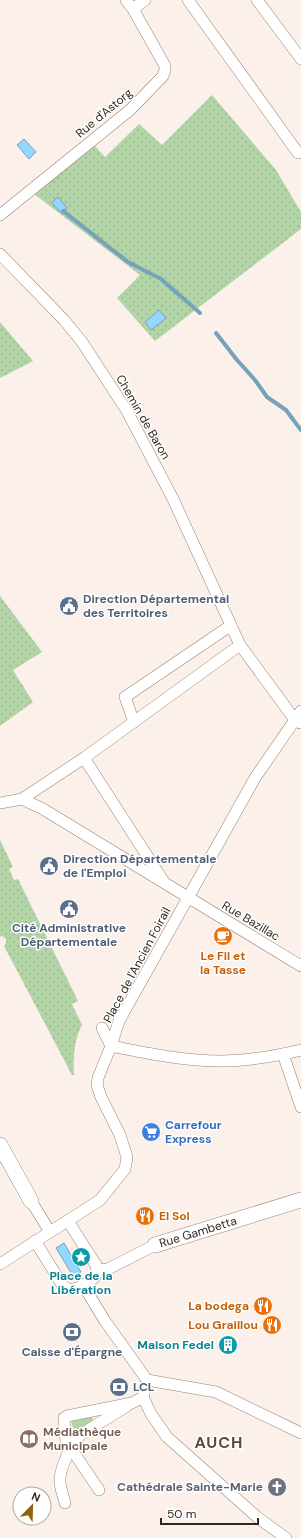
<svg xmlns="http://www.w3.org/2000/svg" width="301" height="1538" viewBox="0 0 301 1538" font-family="'DM Sans',sans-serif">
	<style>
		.grass { fill: #b2d4a7 }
		.garden { fill: url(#garden-dots) }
		.water { fill: #93d6ff; stroke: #76a2bc }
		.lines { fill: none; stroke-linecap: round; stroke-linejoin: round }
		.stream { stroke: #76a2bc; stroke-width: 4 }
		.street-casing { stroke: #998372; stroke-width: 12 }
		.secondary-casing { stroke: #998372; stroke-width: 16 }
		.street { stroke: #fff; stroke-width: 11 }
		.secondary { stroke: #fff; stroke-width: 15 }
		.labels { text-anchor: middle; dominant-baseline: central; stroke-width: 3; stroke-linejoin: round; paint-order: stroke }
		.street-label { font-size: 12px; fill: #312821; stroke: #fff }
		.service-label { font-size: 12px; font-weight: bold; fill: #4e5e75; stroke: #fff; text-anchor: start }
		.food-label { font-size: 12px; font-weight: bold; fill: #c56008; stroke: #fff; text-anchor: end }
		.shop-label { font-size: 12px; font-weight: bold; fill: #366cbe; stroke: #fff; text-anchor: start }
		.culture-label { font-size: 12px; font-weight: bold; fill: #0d838f; stroke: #fff }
		.education-label { font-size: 12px; font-weight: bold; fill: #785e54; stroke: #fff; text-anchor: start }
		.worship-label { font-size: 12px; font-weight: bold; fill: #5b616d; stroke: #fff; text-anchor: end }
		.district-label { font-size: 16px; font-weight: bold; letter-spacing: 1px; fill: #5d493a; stroke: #fff }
	</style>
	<defs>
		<pattern id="garden-dots" width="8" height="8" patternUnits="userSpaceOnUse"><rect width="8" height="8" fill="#b2d4a7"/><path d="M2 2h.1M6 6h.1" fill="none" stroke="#9ab68f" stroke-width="1.8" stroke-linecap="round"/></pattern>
	</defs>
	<rect width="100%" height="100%" fill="#fbf1ea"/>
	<polygon class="grass" points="91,1415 94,1422 74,1432 71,1420"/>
	<g class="garden">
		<polygon points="212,95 276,170 301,212 301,229 155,341 117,298 140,275 34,194 94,145 105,157 139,124 162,145"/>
		<polygon points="0,322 33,361 0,378"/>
		<polygon points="0,596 42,652 13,670 33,702 0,726"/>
		<path d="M0 840 13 867 9 869 14 880 18 879 78 1001 72 1004 82 1025C74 1039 73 1059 74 1075H72L4 946 6 943V939L2 936 0 937Z"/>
	</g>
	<g class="water">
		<polygon points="24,139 36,152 29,159 17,145"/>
		<polygon points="58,197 67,208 60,212 52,203"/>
		<polygon points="159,310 166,318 151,330 145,322"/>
		<polygon points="64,1243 81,1272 73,1276 56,1248"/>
	</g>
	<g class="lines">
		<g class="stream">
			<polyline points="63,211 128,262 161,279 200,313"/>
			<polyline points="216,333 237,360 255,380 267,397 286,410 301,430"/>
		</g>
		<defs>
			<g id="street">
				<polyline points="188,0 298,153"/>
				<polyline points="257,0 301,59"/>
				<polyline points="133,9 145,0"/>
				<polyline points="0,215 130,110 163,76 165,70 165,66 133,9 126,0"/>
				<polyline points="0,254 64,320 82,342 127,411 173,499 240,645 295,720 300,723"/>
				<polyline points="134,722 125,697 230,626"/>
				<polyline points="84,758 164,882"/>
				<polyline points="22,799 43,809 301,966"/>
				<polyline points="0,803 22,799 84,758 240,645"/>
				<polyline points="102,1028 111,1046"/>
				<path d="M111 1046C147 1053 183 1061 220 1061 247 1061 275 1056 301 1050"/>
				<polyline points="283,1054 301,1107"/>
				<polyline points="31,1201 50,1232"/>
				<path d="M35 1241 63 1286C66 1288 68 1290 72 1289 78 1289 93 1281 96 1275 97 1272 97 1269 96 1265L68 1221"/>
				<polyline points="0,1264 100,1200 125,1169 127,1157 120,1135 101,1097 97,1085 98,1078 111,1046 119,1021 255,778 301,711"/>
				<polyline points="97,1270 108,1269 155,1245"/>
				<polyline points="83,1285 105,1321 147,1380"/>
				<polyline points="147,1380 143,1397 151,1414 167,1437 257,1517 286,1538"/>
				<polyline points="147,1380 216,1392 301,1433"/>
				<polyline points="99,1490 66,1441 64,1418 67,1416 132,1403 143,1397"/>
				<path d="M65 1503C63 1495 59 1485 60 1478 62 1463 71 1446 80 1435L127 1406"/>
			</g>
			<g id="secondary">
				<polyline points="0,1145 31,1201"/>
				<polyline points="155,1245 301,1200"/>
			</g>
		</defs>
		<use href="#street" class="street-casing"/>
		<use href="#secondary" class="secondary-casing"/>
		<use href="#street" class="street"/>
		<use href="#secondary" class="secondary"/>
	</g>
	<defs>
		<symbol id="civic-disc" viewBox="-11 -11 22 22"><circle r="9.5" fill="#5c6f8a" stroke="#fff"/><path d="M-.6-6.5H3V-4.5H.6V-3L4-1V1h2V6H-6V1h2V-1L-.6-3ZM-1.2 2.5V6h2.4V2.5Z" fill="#fff"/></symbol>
		<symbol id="cafe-disc" viewBox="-11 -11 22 22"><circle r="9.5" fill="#e8710a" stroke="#fff"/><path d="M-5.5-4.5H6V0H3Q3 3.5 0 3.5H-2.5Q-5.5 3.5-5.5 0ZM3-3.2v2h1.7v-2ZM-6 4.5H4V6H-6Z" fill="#fff"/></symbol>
		<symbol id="supermarket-disc" viewBox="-11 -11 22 22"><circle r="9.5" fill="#3f7fe0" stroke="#fff"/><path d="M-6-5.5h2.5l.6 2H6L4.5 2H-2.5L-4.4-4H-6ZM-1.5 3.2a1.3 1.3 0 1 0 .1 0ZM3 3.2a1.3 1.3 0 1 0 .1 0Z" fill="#fff"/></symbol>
		<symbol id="restaurant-disc" viewBox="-11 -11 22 22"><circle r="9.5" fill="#e8710a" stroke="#fff"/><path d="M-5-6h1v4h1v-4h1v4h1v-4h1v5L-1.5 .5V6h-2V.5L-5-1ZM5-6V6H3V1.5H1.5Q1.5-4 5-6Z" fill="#fff"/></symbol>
		<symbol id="sight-disc" viewBox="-11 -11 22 22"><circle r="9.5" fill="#0f9aa8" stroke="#fff"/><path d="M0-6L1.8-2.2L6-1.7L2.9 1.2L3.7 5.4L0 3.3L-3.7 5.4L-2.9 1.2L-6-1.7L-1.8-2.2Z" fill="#fff"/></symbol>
		<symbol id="bank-disc" viewBox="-11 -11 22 22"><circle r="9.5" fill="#5c6f8a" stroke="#fff"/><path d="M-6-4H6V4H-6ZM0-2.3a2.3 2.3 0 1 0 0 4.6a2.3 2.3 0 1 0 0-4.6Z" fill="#fff"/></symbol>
		<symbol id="building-disc" viewBox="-11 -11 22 22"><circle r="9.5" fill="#0f9aa8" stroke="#fff"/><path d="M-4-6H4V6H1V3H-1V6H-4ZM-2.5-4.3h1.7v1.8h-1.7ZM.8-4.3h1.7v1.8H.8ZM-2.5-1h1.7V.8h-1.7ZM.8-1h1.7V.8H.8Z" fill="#fff"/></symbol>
		<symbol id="library-disc" viewBox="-11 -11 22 22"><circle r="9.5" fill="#8d6e63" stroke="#fff"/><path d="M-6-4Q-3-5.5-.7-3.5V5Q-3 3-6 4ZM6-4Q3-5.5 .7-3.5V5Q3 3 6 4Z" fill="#fff"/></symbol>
		<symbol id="church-disc" viewBox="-11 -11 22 22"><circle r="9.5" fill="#6b7280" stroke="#fff"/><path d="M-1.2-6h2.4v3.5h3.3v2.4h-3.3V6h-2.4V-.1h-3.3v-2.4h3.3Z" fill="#fff"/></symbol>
	</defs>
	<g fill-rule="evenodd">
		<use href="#civic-disc" x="58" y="595" width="22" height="22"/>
		<use href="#civic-disc" x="38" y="855" width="22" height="22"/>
		<use href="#civic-disc" x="58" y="898" width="22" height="22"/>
		<use href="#cafe-disc" x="212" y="925" width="22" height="22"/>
		<use href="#supermarket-disc" x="140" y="1121" width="22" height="22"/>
		<use href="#restaurant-disc" x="134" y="1205" width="22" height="22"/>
		<use href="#sight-disc" x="70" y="1246" width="22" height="22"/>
		<use href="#restaurant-disc" x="252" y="1295" width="22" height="22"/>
		<use href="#restaurant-disc" x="261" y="1314" width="22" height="22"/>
		<use href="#bank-disc" x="61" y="1321" width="22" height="22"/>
		<use href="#building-disc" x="217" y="1334" width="22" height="22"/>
		<use href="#bank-disc" x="108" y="1376" width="22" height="22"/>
		<use href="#library-disc" x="18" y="1428" width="22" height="22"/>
		<use href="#church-disc" x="266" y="1476" width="22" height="22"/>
	</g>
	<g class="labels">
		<g class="street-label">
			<text transform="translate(104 113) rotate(-40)">Rue d'Astorg</text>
			<text transform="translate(143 417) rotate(60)">Chemin de Baron</text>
			<text transform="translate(251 921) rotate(31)">Rue Bazillac</text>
			<text transform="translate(137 965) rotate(-62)">Place de l'Ancien Foirail</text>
			<text transform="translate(198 1232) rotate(-17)">Rue Gambetta</text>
		</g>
		<g class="service-label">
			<text x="83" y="599">Direction Départemental<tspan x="83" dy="14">des Territoires</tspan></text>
			<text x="63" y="859">Direction Départementale<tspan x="63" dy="14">de l'Emploi</tspan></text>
			<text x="69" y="928" text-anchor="middle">Cité Administrative<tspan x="69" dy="14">Départementale</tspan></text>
			<text x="72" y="1352" text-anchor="middle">Caisse d'Épargne</text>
			<text x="133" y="1387">LCL</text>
		</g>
		<g class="food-label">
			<text x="223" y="956" text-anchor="middle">Le Fil et<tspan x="223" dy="14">la Tasse</tspan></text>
			<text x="159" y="1216" text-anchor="start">El Sol</text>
			<text x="249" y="1306">La bodega</text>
			<text x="258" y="1325">Lou Graillou</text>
		</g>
		<g class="shop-label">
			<text x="165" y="1125">Carrefour<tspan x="165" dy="14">Express</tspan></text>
		</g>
		<g class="culture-label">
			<text x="81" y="1276">Place de la<tspan x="81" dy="14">Libération</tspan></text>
			<text x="214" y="1345" text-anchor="end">Maison Fedel</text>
		</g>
		<g class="education-label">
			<text x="43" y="1432">Médiathèque<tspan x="43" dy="14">Municipale</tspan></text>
		</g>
		<g class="worship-label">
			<text x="263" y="1487">Cathédrale Sainte-Marie</text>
		</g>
		<g class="district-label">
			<text x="219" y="1442">AUCH</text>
		</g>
	</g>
	<g transform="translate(32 1506) rotate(23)"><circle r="19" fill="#ffffff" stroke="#ada9a6"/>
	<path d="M0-3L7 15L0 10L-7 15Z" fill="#8f660c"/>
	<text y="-6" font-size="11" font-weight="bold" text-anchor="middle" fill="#312821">N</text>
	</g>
	<path d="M161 1518v6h97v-6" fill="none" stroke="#312821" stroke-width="2"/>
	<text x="167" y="1518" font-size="12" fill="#312821" stroke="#ffffff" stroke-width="3" paint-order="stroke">50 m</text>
</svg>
